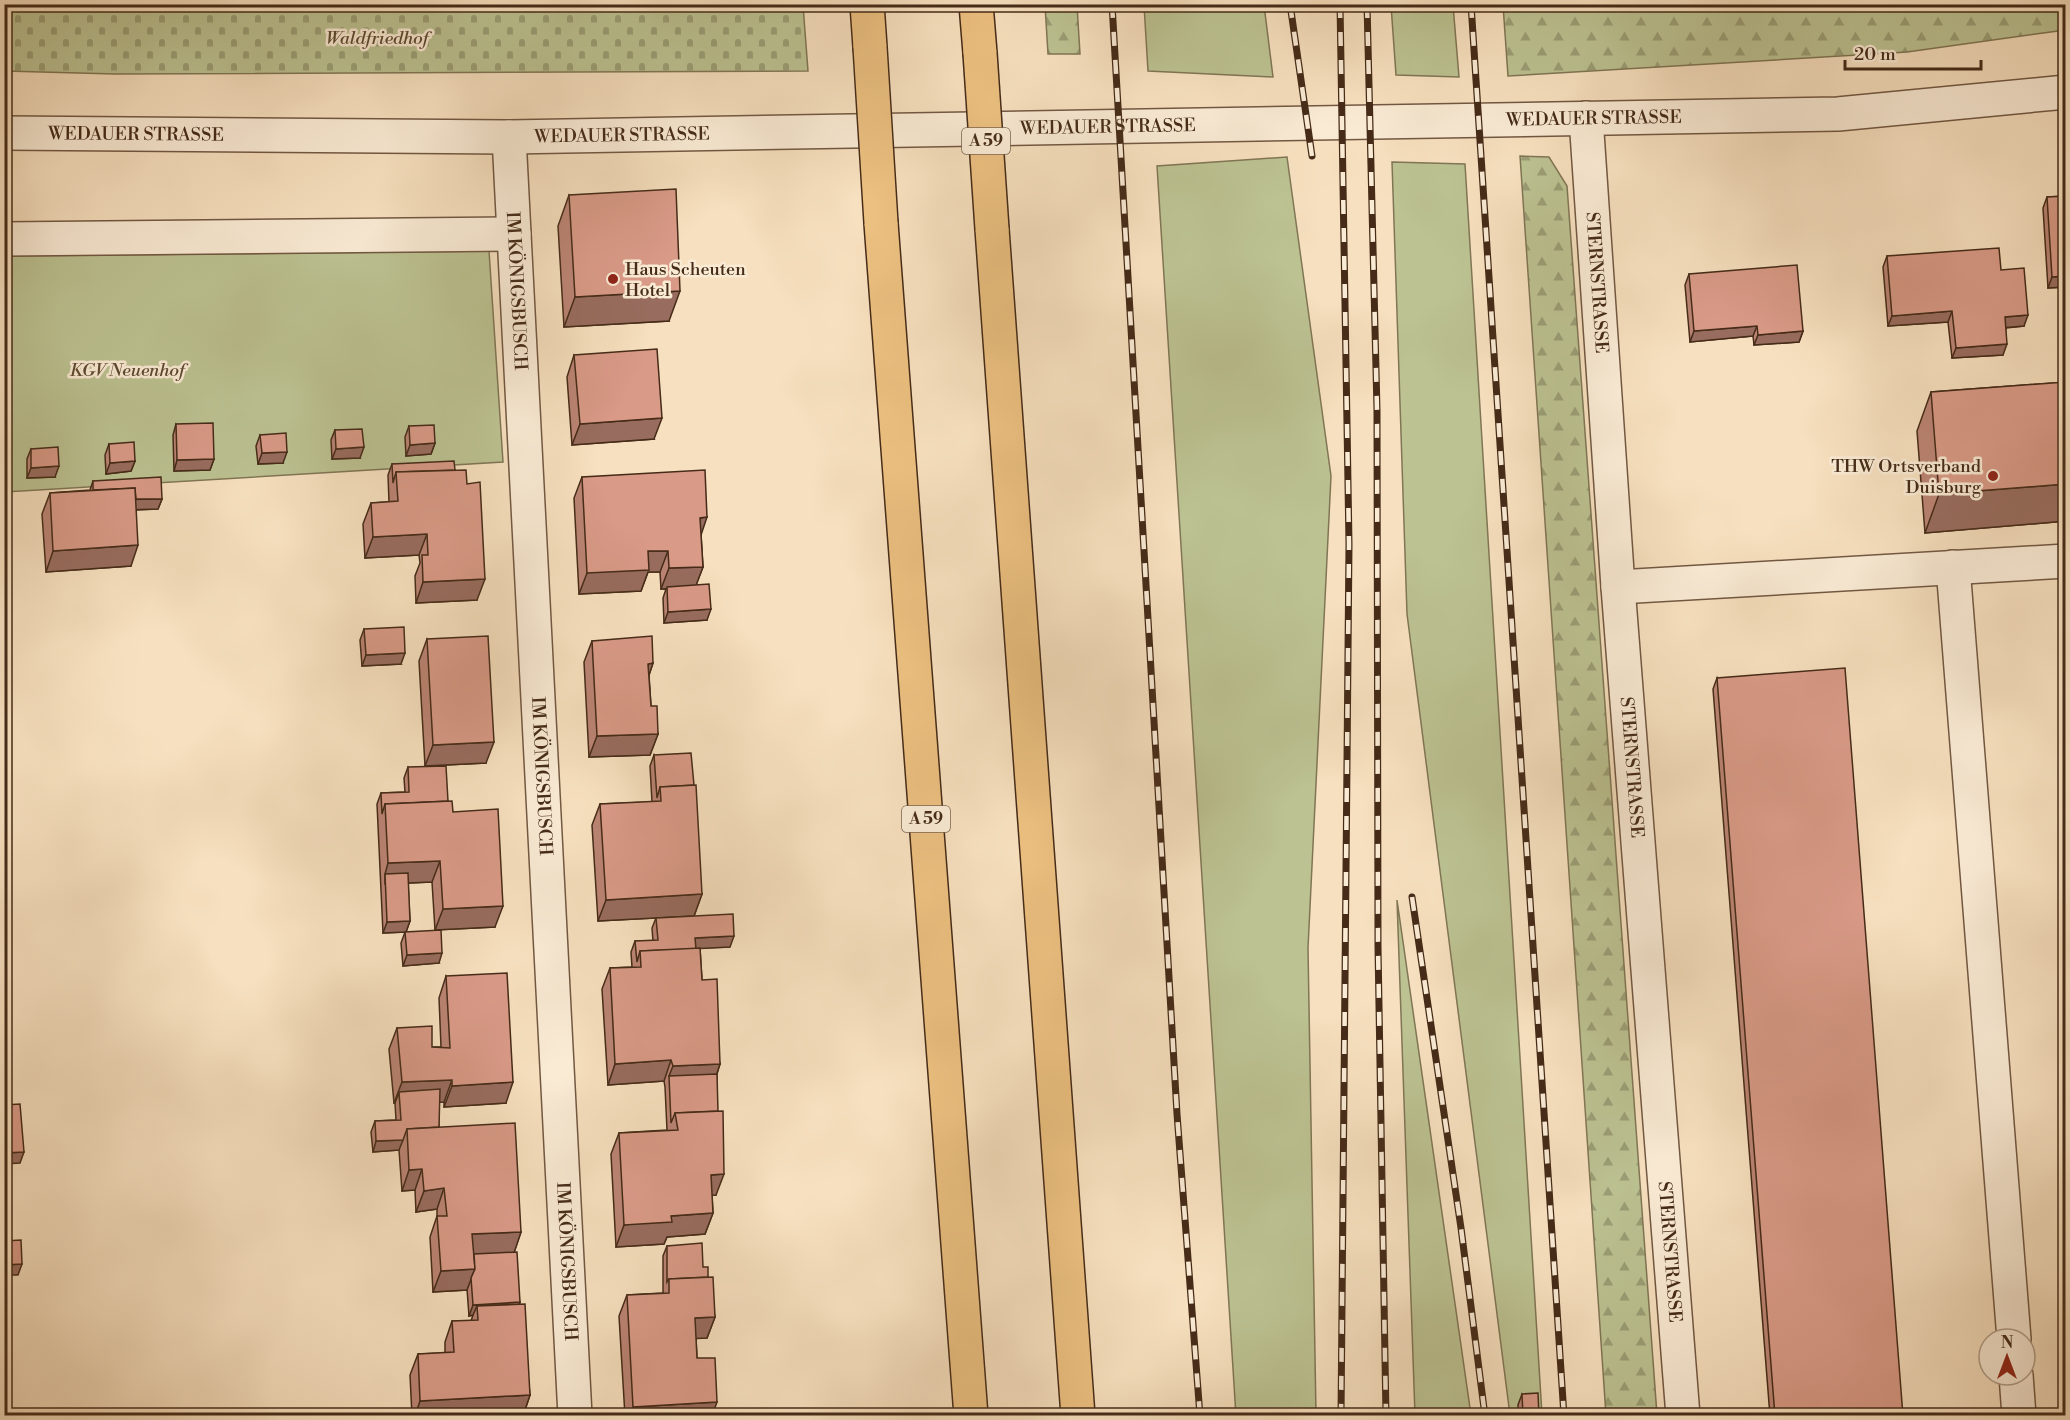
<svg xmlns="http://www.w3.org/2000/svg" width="2070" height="1420" viewBox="0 0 2070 1420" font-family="'Libre Bodoni',serif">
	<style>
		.green { fill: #bcc292; stroke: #807655; stroke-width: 1.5 }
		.forest { fill: url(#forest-firs); stroke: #807655; stroke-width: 1.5 }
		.cemetery { fill: url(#cemetery-stones); stroke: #807655; stroke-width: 1.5 }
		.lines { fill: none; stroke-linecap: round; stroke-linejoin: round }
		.minor-casing { stroke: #725842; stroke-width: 36 }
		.highway-casing { stroke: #452b18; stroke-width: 36 }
		.minor { stroke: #faebd5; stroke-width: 33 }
		.highway { stroke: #ecc080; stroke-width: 33 }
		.rail-casing { stroke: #452b18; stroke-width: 7 }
		.rail { stroke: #faebd5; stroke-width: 4.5; stroke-dasharray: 14; stroke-linecap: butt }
		.highway-bridge-casing { stroke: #452b18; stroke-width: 36; stroke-linecap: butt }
		.highway-bridge { stroke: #ecc080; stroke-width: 33 }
		.wall { fill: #bb8474; stroke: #452b18; stroke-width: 1.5 }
		.shaded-wall { fill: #986c5e; stroke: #452b18; stroke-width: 1.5 }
		.building { fill: #d99a87; stroke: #452b18; stroke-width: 1.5 }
		.poi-dot { fill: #8f2418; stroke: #faebd5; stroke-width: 2 }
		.labels { text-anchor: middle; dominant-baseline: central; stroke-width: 5; stroke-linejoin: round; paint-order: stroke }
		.shield { fill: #faebd5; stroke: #7b6551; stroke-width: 1.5 }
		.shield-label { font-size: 16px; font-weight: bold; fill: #452b18 }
		.park-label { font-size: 18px; font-style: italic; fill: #5d4930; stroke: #faebd5 }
		.street-label { font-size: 18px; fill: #452b18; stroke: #faebd5 }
		.poi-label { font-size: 18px; fill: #452b18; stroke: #faebd5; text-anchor: start }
	</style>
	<defs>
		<pattern id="forest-firs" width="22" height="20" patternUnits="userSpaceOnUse" patternTransform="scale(1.5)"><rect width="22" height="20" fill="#bcc292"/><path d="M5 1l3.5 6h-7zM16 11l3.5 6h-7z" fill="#9b9e76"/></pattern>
		<pattern id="cemetery-stones" width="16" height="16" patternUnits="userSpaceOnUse" patternTransform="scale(1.5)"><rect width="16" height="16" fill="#bcc292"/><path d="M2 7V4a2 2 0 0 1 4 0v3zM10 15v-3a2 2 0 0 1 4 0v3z" fill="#9b9e76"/></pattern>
	</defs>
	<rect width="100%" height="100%" fill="#f7e0bf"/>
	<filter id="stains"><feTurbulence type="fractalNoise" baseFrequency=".00333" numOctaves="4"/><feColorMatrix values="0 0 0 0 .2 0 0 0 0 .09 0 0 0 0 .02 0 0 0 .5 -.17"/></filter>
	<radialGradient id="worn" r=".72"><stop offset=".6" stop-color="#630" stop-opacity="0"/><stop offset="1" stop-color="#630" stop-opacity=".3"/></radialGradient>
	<g class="green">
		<polygon points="1144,5 1264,5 1273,77 1148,71"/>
		<polygon points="1391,5 1453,5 1459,77 1396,75"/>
		<polygon points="1287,157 1331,476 1308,948 1316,1415 1236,1416 1157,166"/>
		<polygon points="1392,162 1465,164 1542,1415 1510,1415 1407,614"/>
		<polygon points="489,251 503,462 5,492 5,256"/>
		<polygon points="1397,900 1471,1415 1415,1415"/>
	</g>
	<g class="forest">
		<polygon points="2065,4 2065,30 1907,52 1508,76 1503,5"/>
		<polygon points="1045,5 1077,5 1080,54 1048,54"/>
		<polygon points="1520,156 1549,157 1567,186 1657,1415 1606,1415"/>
	</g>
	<polygon class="cemetery" points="803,5 808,71 115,74 5,71 5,5"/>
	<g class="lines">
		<defs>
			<g id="minor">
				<path id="s1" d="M1586 118 1618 587 1683 1416"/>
				<path id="s2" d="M4 133 509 137 1838 114 2066 92"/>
				<path id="s3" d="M509 137 575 1416"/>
				<polyline points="4,239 514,234"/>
				<polyline points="1953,567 2014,1339"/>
				<polyline points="1618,587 2066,561"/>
				<polyline points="2016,1375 2019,1416"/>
			</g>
			<g id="highway">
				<polyline points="867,4 870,47"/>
				<polyline points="976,4 980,53"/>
				<polyline points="881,223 971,1416"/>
				<polyline points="992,229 1078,1416"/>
			</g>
		</defs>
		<use href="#minor" class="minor-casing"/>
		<use href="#highway" class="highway-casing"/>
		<use href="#minor" class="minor"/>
		<use href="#highway" class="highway"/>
		<defs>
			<g id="rail">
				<polyline points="1112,4 1177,1114 1200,1416"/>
				<polyline points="1290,4 1312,156"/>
				<polyline points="1340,4 1349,544 1341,1416"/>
				<polyline points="1367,4 1377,410 1378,947 1386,1416"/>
				<polyline points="1471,4 1564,1416"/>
				<polyline points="1412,897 1461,1228 1485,1416"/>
			</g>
		</defs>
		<use href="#rail" class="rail-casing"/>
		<use href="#rail" class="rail"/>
		<defs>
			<g id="highway-bridge">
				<polyline points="870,47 881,223"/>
				<polyline points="980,53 992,229"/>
			</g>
		</defs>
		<use href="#highway-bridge" class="highway-bridge-casing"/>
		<use href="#highway-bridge" class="highway-bridge"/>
	</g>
	<g class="wall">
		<polygon points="569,195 669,321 564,327 558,226"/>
		<polygon points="2066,196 2066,287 2048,288 2043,208 2047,197"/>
		<polygon points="1887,256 2001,270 2024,326 2006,328 2003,355 1952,358 1948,322 1888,326 1883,267"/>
		<polygon points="1689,274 1803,331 1799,342 1754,345 1753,336 1690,342 1685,285"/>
		<polygon points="574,355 654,439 572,445 567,377"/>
		<polygon points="2066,382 2066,521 1925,533 1917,431 1931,392"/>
		<polygon points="176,424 214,459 210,470 174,471 173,435"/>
		<polygon points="409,426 435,443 431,454 406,456 405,437"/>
		<polygon points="335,430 360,458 332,459 331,440"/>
		<polygon points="260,435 283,463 258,464 256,446"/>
		<polygon points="109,444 135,461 131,471 106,474 105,455"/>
		<polygon points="31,449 55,477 27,478 27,459"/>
		<polygon points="392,464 455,470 467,484 477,600 416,603 415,576 420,563 419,555 365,558 363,524 371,503 389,502 388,475"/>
		<polygon points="582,477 701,534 703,567 696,585 707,620 664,623 663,598 666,589 661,589 660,572 648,572 641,591 579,594 574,498"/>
		<polygon points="93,481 162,499 158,509 136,510 131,566 46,572 42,514 50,493 90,490"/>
		<polygon points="364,629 401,664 362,666 360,640"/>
		<polygon points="427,639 486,763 425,766 419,661"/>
		<polygon points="592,641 653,663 649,675 651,706 658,734 650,755 589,757 584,662"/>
		<polygon points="1717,678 1903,1416 1770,1416 1713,689"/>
		<polygon points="654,755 702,894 694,916 598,921 592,825 600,804 652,802 650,766"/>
		<polygon points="408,767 448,801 453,812 495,927 435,930 432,882 408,883 410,921 406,932 383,933 377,804 381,793 405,792 404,778"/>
		<polygon points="656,918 730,947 700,948 702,980 720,1064 717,1074 716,1195 712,1195 713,1213 705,1234 667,1237 664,1244 616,1247 611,1154 619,1133 667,1130 665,1087 664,1081 608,1085 602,989 610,968 632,967 631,952 635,941 653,941 652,928"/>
		<polygon points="405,932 439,963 403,966 401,943"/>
		<polygon points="446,976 506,1103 444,1107 444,1102 439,1102 439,1127 521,1232 514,1252 530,1395 523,1416 412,1416 410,1375 418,1354 445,1353 445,1342 452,1321 471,1321 473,1315 469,1316 467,1289 467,1290 433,1292 430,1237 437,1216 437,1209 416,1212 415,1190 402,1191 399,1150 373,1152 371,1132 375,1121 396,1120 395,1103 394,1103 389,1049 397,1028 432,1047 441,1047 439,998"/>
		<polygon points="667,1246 703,1267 708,1277 715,1317 707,1338 696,1338 697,1358 713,1412 713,1416 625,1416 619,1316 627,1295 663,1293 663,1256"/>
		<polygon points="1522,1394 1539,1416 1518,1416 1518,1405"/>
	</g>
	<g class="shaded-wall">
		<polygon points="2066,276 2066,287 2048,288 2052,277"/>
		<polygon points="680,291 669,321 564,327 575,297"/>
		<polygon points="1952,311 1948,322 1888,326 1892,316"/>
		<polygon points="2028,315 2024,326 2001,328 2005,317"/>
		<polygon points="1757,326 1753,336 1690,342 1694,331"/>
		<polygon points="1803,331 1799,342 1754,345 1758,335"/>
		<polygon points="2007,344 2003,355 1952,358 1956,348"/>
		<polygon points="662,418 654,439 572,445 580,424"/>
		<polygon points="435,443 431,454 406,456 410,445"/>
		<polygon points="364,447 360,458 332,459 336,449"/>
		<polygon points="287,452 283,463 258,464 262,453"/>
		<polygon points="214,459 210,470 174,471 177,460"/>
		<polygon points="135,461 131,471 106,474 110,463"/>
		<polygon points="59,466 55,477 27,478 31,468"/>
		<polygon points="2066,484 2066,521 1925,533 1939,494"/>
		<polygon points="162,499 158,509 89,511 93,500"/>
		<polygon points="707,517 700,538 700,518"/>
		<polygon points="427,534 419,555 365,558 373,537"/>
		<polygon points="138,545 131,566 46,572 53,551"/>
		<polygon points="648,551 668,551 660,572 648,572 641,591 579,594 587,573"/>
		<polygon points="703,567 695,588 661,589 669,568"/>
		<polygon points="485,579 477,600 416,603 423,582"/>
		<polygon points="711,609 707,620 664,623 668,612"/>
		<polygon points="405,653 401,664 362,666 366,655"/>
		<polygon points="653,663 646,684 648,664"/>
		<polygon points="658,734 650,755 589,757 597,736"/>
		<polygon points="494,742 486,763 425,766 433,745"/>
		<polygon points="440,861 432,882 385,884 385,874 388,863"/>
		<polygon points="702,894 694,916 598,921 606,900"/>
		<polygon points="503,906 495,927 435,930 443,909"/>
		<polygon points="410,921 406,932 383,933 387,922"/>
		<polygon points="734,936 730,947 691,949 695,938"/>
		<polygon points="442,953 439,963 403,966 407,955"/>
		<polygon points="671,1060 664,1081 608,1085 615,1064"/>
		<polygon points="720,1064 713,1085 669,1076 673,1066"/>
		<polygon points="452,1080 444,1102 400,1103 399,1092 395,1103 394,1103 402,1082"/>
		<polygon points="513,1082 506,1103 444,1107 452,1086"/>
		<polygon points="403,1140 399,1150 373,1152 376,1141"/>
		<polygon points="24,1152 20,1163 4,1164 4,1153"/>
		<polygon points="422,1169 415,1190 402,1191 409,1170"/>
		<polygon points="724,1174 716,1195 703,1196 711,1175"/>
		<polygon points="444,1188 437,1209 416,1212 424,1191"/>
		<polygon points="713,1213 705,1234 667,1237 664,1244 616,1247 624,1225 671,1216"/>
		<polygon points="521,1232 514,1253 465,1255 472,1234"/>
		<polygon points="22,1264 18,1275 4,1275 4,1265"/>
		<polygon points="475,1269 467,1290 433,1292 441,1271"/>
		<polygon points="520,1302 516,1313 477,1306 473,1315 469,1316 473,1305"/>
		<polygon points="715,1317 707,1338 687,1339 695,1318"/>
		<polygon points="530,1395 523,1416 415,1416 420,1401"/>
		<polygon points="717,1402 712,1416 630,1416 633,1407"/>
	</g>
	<g class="building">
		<polygon points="676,189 680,291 575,297 569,195"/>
		<polygon points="2066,196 2066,276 2052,277 2047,197"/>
		<polygon points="1999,248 2001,270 2024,268 2028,315 2005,317 2007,344 1956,348 1952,311 1892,316 1887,256"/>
		<polygon points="1797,265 1803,331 1758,335 1757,326 1694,331 1689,274"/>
		<polygon points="657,349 662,418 580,424 574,355"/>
		<polygon points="2066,382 2066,484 1939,494 1931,392"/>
		<polygon points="213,423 214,459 177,460 176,424"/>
		<polygon points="434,425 435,443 410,445 409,426"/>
		<polygon points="362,429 364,447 336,449 335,430"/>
		<polygon points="286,433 287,452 262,453 260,435"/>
		<polygon points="134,442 135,461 110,463 109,444"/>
		<polygon points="58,447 59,466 31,468 31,449"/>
		<polygon points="454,461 455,470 396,472 393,483 392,464"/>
		<polygon points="466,470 467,484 480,482 485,579 423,582 422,555 428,555 427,534 373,537 371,503 398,501 396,472"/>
		<polygon points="705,470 707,517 700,518 703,567 669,568 668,551 648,551 649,570 587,573 582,477"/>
		<polygon points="161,477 162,499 136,499 135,488 93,490 93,481"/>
		<polygon points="135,488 138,545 53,551 50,493"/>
		<polygon points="709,584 711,609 668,612 667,587"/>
		<polygon points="404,627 405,653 366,655 364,629"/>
		<polygon points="488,636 494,742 433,745 427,639"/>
		<polygon points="652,636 653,663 648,664 651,706 657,706 658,734 597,736 592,641"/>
		<polygon points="1845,668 1903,1416 1775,1416 1717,678"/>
		<polygon points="691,753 694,785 660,787 657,798 654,755"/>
		<polygon points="446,766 448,801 385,804 382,814 381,793 409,792 408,767"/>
		<polygon points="696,785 702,894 606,900 600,804 661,801 660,787"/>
		<polygon points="452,801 453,812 498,809 503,906 443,909 440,861 388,863 385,804"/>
		<polygon points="408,873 410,921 387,922 385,874"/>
		<polygon points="733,914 734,936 695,938 696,949 640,951 637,962 635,941 658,940 656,918"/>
		<polygon points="441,930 442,953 407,955 405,932"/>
		<polygon points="700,948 702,980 717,979 720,1064 673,1066 671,1060 615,1064 610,968 641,967 640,951"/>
		<polygon points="507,973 513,1082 452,1086 452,1080 402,1082 397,1028 432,1026 432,1047 450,1048 446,976"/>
		<polygon points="717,1074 718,1111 675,1113 671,1123 669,1076"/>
		<polygon points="440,1089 439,1127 407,1129 403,1140 376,1141 375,1121 401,1120 399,1092"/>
		<polygon points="20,1104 24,1152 4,1153 4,1105"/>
		<polygon points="723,1111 724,1174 711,1175 713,1213 671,1216 672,1222 624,1225 619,1133 678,1130 675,1113"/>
		<polygon points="515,1123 521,1232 472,1234 475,1269 441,1271 437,1216 447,1216 444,1188 424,1191 422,1169 409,1170 407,1129"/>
		<polygon points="21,1240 22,1264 4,1265 4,1241"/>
		<polygon points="702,1243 703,1267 708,1267 708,1277 669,1279 667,1282 667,1246"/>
		<polygon points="517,1252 520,1302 473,1305 471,1278 475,1269 474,1254"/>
		<polygon points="713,1277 715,1317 695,1318 697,1358 715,1358 717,1402 633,1407 627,1295 669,1293 669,1279"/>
		<polygon points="525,1304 530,1395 420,1401 418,1354 454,1352 452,1321 478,1320 477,1306"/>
		<polygon points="1538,1393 1539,1416 1523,1416 1522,1394"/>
		<polygon points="713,1412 713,1416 659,1416"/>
	</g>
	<g class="poi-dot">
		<circle cx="613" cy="279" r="6"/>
		<circle cx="1993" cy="476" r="6"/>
	</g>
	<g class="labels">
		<g class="shield">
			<rect x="962" y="128" width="48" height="26" rx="4.5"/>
			<rect x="902" y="806" width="48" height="26" rx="4.5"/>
		</g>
		<g class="shield-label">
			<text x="986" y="141">A 59</text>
			<text x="926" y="819">A 59</text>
		</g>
		<g class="park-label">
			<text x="377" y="38">Waldfriedhof</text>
			<text x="127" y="370">KGV Neuenhof</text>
		</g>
		<g class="street-label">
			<text stroke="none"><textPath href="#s2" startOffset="1590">WEDAUER STRASSE</textPath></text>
			<text stroke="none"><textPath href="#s2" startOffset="1104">WEDAUER STRASSE</textPath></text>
			<text stroke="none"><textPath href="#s2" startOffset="132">WEDAUER STRASSE</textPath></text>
			<text stroke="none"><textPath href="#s2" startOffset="618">WEDAUER STRASSE</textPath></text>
			<text stroke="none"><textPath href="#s1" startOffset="165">STERNSTRASSE</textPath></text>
			<text stroke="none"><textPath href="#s3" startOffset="154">IM KÖNIGSBUSCH</textPath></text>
			<text stroke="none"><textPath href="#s1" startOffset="651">STERNSTRASSE</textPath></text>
			<text stroke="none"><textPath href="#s3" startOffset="640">IM KÖNIGSBUSCH</textPath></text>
			<text stroke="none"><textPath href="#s1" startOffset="1137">STERNSTRASSE</textPath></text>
			<text stroke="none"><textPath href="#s3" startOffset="1126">IM KÖNIGSBUSCH</textPath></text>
		</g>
		<g class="poi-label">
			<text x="625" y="269">Haus Scheuten<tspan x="625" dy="21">Hotel</tspan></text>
			<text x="1981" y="466" text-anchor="end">THW Ortsverband<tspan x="1981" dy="21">Duisburg</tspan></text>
		</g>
	</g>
	<rect width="2070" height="1420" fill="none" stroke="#f7e0bf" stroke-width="24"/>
	<rect x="6" y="6" width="2058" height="1408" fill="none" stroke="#452b18" stroke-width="3"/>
	<rect x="12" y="12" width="2046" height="1396" fill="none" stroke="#452b18" stroke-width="1.5"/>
	<g transform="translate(2007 1357)"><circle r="28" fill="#faebd5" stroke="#b29e89" stroke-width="1.5"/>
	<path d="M0-4.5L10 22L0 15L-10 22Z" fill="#8f2418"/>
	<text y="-9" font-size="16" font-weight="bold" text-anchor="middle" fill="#452b18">N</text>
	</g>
	<path d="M1845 60v9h136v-9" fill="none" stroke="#452b18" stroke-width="3"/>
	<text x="1854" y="60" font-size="18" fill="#452b18" stroke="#faebd5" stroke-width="4.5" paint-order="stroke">20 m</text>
	<rect width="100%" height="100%" filter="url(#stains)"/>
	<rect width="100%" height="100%" fill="url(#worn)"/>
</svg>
